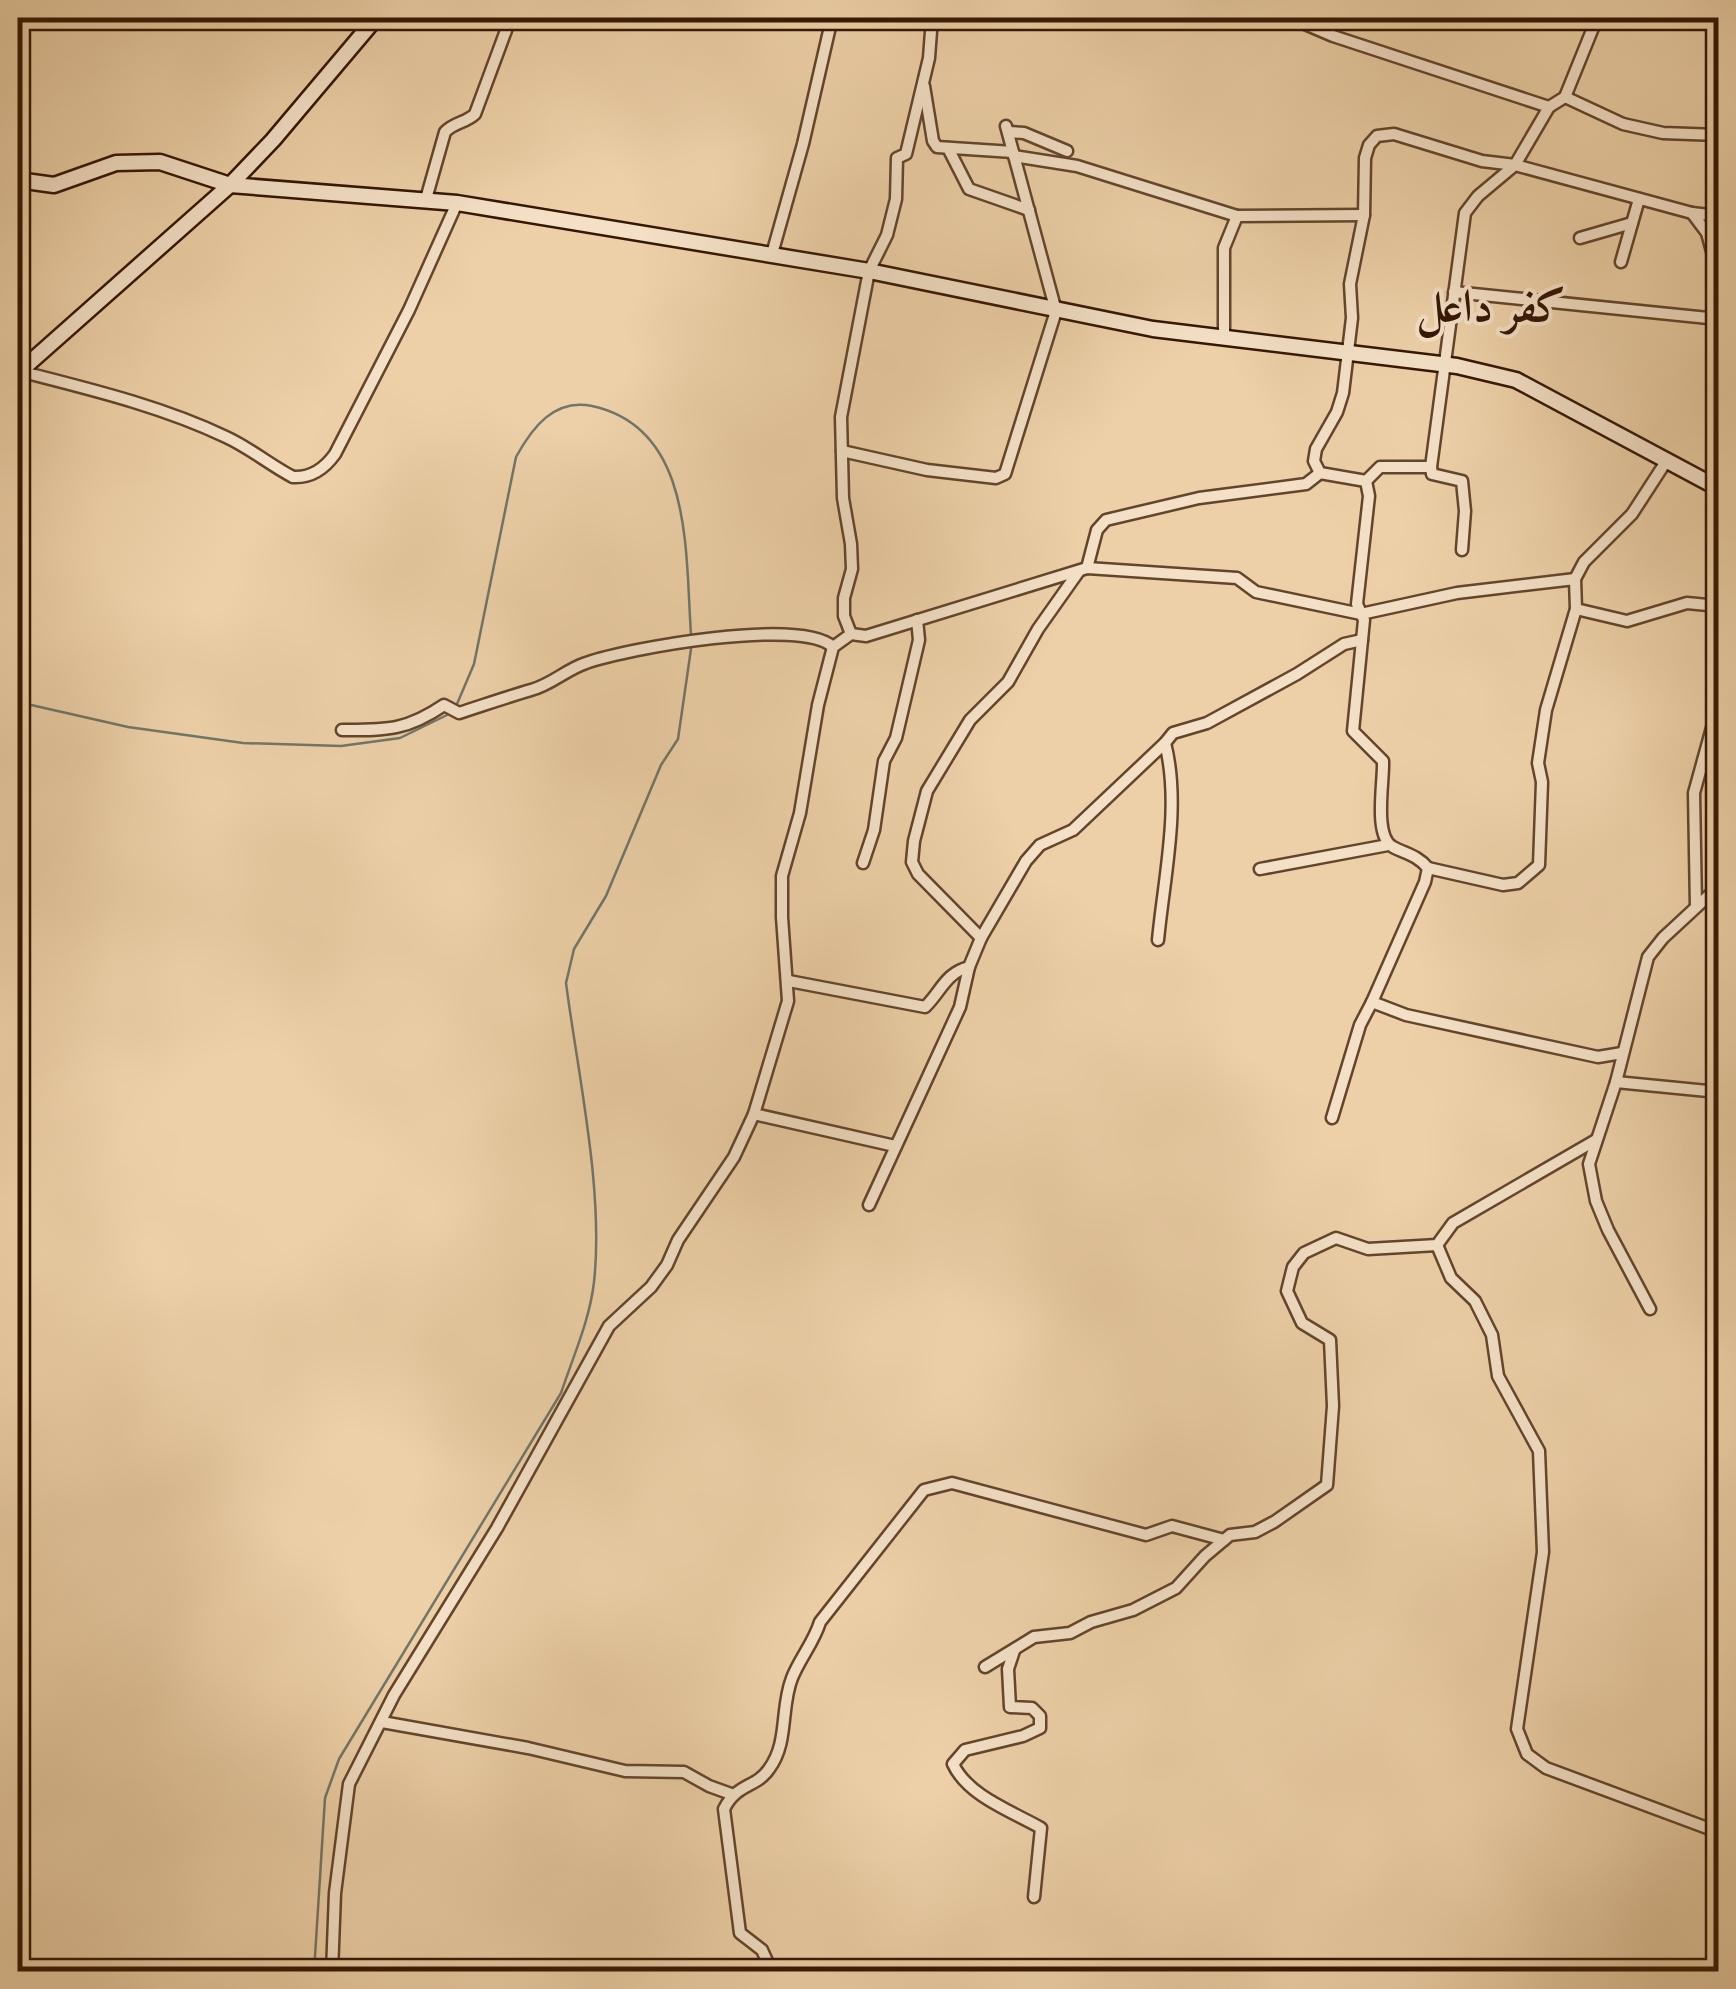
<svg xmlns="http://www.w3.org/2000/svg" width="1736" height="1989" viewBox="0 0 1736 1989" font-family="'EB Garamond',Amiri,serif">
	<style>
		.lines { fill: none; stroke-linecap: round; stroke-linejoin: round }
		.stream { stroke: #717668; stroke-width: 2.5 }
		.street-casing { stroke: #63452c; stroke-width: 15 }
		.secondary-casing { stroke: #351703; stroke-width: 19 }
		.street { stroke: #f3e0c6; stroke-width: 10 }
		.secondary { stroke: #f3e0c6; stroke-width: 14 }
		.labels { text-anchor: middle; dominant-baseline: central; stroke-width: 8; stroke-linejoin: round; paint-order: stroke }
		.district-label { font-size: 45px; font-weight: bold; fill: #351703; stroke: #f3e0c6 }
	</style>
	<rect width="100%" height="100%" fill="#edd0a8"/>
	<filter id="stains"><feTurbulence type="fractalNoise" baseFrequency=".002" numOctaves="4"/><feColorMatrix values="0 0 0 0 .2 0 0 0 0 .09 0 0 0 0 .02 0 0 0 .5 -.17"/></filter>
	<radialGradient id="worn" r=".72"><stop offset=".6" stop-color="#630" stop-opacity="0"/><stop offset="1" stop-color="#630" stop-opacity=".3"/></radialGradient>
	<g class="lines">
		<g class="stream">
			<polyline points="18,702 128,727 243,743 341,746 400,738 447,715"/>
			<path d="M457 704 474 664 516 457C532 428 554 398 592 406 694 428 685 553 691 634"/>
			<path d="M314 1972 325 1798 339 1759 561 1393C573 1357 590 1319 594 1282 604 1191 578 1075 566 983L574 949 606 896 661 765 678 739 691 649"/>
		</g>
		<defs>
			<g id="street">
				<polyline points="1291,18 1333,36 1549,107 1565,97 1597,18"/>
				<polyline points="924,86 933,141 937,147 1013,152"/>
				<polyline points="1565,97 1623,124 1663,133 1718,135"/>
				<polyline points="1008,132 1024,133 1067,151"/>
				<polyline points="948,148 969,189 1029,210"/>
				<polyline points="1014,156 1077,166 1237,216"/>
				<path d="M426 199 445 132C454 122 466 123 475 114L508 25 496 18"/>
				<polyline points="1692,213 1707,233 1713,255 1718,259"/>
				<polyline points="1580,238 1632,223"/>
				<polyline points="772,254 803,144 832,18"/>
				<polyline points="1621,262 1639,199"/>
				<polyline points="1454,292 1718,319"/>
				<polyline points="1224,337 1224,248 1237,216 1364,215"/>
				<path d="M19 371C89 389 161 406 226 437 250 448 270 465 293 477 311 478 325 468 335 454L409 310 457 203"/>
				<polyline points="842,451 927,470 996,478 1005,474 1056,311 1006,126"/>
				<polyline points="1431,467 1432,474 1462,481 1465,511 1462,550"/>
				<polyline points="1366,481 1380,467 1431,467 1465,213 1478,196 1515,165 1549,107"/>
				<polyline points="1087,568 1097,530 1106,520 1199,498 1306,484 1320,473"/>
				<polyline points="1079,571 1038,629 1008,682 970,720 927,791 914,841 912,862 918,874 981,938 1026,861 1040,845 1073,830 1165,743"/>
				<polyline points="1576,609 1627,621 1687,603 1718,606"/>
				<polyline points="851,634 844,616 844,598 852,569 851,544 843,498 841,417 869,271 887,235 896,199 897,158 906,154 929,58 932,18"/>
				<path d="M342 730C386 730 406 731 444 705L459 713C484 705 507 697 531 690 551 685 567 669 586 663 629 648 801 617 833 647"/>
				<polyline points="863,863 874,830 884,761 896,738 919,640 917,620"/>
				<polyline points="1428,868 1503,885 1518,883 1539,865 1542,782 1538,763 1546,710 1576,609 1575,579 1584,562 1632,514 1667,460"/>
				<polyline points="1260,869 1388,845"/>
				<polyline points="1696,907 1694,793 1718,706"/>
				<path d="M1158 940C1164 877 1181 805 1165 743L1173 733 1207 723 1297 674 1344 644 1362 640"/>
				<path d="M789 981 925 1007C941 992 945 973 969 967"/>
				<path d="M1622 1053 1598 1057 1406 1015 1372 1002 1425 882 1428 868C1417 855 1406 854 1393 847 1373 836 1384 782 1383 761L1353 731 1364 620 1357 604 1369 496 1366 481 1320 473 1314 461 1316 449 1337 412 1343 393 1352 318 1350 284 1364 215 1365 158 1369 145 1377 136 1394 134 1482 161 1515 165 1692 213 1718 216"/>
				<polyline points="1616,1082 1718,1092"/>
				<polyline points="1332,1118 1360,1025 1372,1002"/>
				<polyline points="895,1146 754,1114 788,1001 782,917 782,876 800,813 818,705 833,647 851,634 866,636 1087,568 1237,578 1256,592 1361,614 1457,593 1575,579"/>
				<polyline points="869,1205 960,1007 969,967 981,938"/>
				<polyline points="1437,1245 1451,1278 1475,1301 1492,1335 1498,1376 1539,1451 1543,1552 1517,1729 1527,1754 1546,1768 1718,1832"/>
				<polyline points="1650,1309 1608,1230 1596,1201 1589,1164 1616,1082 1648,957 1663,938 1718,887"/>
				<path d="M1014 1651 1008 1669 1010 1707 1032 1708 1040 1716V1728L1023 1736 965 1750 953 1764C968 1796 1011 1811 1041 1828L1034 1897"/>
				<polyline points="985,1667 1034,1637 1070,1633 1091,1622 1133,1610 1176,1588 1205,1556 1230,1535 1255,1532 1274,1522 1327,1485 1333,1406 1330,1340 1302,1323 1287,1291 1293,1267 1304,1253 1336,1238 1368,1249 1437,1245 1453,1223 1596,1140"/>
				<polyline points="382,1722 528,1748 625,1771 684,1772 709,1786 731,1794"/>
				<polyline points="332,1972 335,1893 349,1784 394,1695 497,1528 609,1326 651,1287 667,1265 678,1240 734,1157 754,1114"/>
				<path d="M772 1972 762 1950 740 1933 724 1809C737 1783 756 1788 769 1769 789 1742 780 1708 792 1678 800 1658 814 1642 820 1622L924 1490 952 1483 1146 1535 1172 1526 1224 1540"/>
			</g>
			<g id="secondary">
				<polyline points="1717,18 1718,19"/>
				<polyline points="18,180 54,185 116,163 160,162 230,185 457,203 869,271 1153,329 1457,366 1516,380 1718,488"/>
				<polyline points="18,373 230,185 273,140 376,18"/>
			</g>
		</defs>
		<use href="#street" class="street-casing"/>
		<use href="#secondary" class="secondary-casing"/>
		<use href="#street" class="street"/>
		<use href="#secondary" class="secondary"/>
	</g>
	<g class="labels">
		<g class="district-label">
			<text x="1491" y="305">كفر داعل</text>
		</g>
	</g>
	<rect width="1736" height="1989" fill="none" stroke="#edd0a8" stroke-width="60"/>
	<rect x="20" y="20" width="1696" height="1949" fill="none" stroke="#351703" stroke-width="5"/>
	<rect x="30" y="30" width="1676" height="1929" fill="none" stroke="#351703" stroke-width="2.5"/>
	<rect width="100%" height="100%" filter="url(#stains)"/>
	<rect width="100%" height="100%" fill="url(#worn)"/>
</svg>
